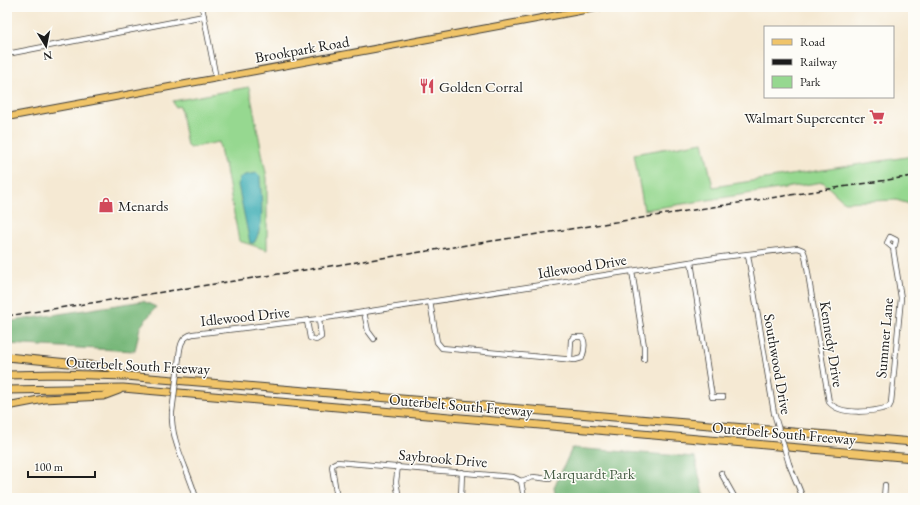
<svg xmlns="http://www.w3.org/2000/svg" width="920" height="505" viewBox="0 0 920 505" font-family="'EB Garamond',serif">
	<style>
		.green { fill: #96d890; stroke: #597a56 }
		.forest { fill: #78b87a; stroke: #4a6a4b }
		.water { fill: #3aacb4; stroke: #2b6468 }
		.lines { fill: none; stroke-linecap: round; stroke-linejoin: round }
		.minor-casing { stroke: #3d3b37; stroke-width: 6 }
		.major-casing { stroke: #3d3b37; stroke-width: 8 }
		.highway-casing { stroke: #3d3b37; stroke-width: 9 }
		.minor { stroke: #fff; stroke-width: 4.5 }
		.major { stroke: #f0c469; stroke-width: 6 }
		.highway { stroke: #f0c469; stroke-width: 7 }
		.rail { stroke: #1c1c1c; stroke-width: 1.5; stroke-dasharray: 6 3; stroke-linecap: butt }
		.minor-bridge-casing { stroke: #3d3b37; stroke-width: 6; stroke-linecap: butt }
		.minor-bridge { stroke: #fff; stroke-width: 4.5 }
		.labels { text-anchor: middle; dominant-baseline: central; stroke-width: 3; stroke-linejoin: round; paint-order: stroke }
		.street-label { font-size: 15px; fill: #1c1c1c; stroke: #fdfcf7 }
		.poi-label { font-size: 15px; fill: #1c1c1c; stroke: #fdfcf7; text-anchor: start }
		.park-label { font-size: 15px; fill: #475e45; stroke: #fdfcf7 }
	</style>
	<rect width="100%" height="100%" fill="#fdfcf7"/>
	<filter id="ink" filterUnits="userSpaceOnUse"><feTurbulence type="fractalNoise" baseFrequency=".025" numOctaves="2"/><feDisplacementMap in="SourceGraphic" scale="8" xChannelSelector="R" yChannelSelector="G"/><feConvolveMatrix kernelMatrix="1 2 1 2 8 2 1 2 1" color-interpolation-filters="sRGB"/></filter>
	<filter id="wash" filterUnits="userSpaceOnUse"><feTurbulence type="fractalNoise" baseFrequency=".012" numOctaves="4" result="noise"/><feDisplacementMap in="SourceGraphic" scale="16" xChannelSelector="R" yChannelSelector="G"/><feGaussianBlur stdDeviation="0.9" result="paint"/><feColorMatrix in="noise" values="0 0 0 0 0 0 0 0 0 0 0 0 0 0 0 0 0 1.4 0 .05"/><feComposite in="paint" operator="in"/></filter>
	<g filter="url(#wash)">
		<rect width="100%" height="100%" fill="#f5e9d3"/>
		<g class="green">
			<polygon points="249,87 267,178 267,250 239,241 225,164 223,164 219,142 190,148 187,146 180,106 175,107 173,101"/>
			<polygon points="703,142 713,187 913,156 913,205 896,200 844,202 823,182 644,210 634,154"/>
		</g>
		<g class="forest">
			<polygon points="143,301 156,307 140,327 135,351 7,344 7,322"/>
			<polygon points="572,448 695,457 704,498 556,498 554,488"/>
		</g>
		<path class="water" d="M257 173 260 176C261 199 266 223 254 243H250L238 185 239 178 245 175Z"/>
	</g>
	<g filter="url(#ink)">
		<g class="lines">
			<defs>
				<g id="minor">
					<polyline points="202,7 216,78"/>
					<polyline points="7,54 204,16"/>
					<polyline points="748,255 774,413"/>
					<polyline points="691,262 712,397 723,397"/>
					<polyline points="632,271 644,346 644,359"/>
					<path d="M430 302 437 342 442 348 575 360 582 358C584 352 586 342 582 337H574L571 340 570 359"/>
					<polyline points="364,312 368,331 374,339"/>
					<polyline points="307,321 310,338 316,340 321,337 319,319"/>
					<path d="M179 357C180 346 181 337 193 334L319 319 722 257 798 248 803 250 805 255 829 402C840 416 873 412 889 407L891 403 901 298 893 248 887 243 890 237 896 240 895 245 893 248"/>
					<path d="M172 412C170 441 189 471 196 498"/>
					<polyline points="789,464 803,498"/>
					<polyline points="398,466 396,482 399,498"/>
					<polyline points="721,473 735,498"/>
					<polyline points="521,481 524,498"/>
					<polyline points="337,498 332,467 333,464 337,462 513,477 521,481 533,477 550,479"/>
					<polyline points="461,498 462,472"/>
					<polyline points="884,498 885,485"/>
				</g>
				<polyline id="major" points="7,117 601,7"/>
				<g id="highway">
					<polyline points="7,357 109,367 122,374"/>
					<polyline points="7,375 58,374 126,376 913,442"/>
					<polyline points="7,390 123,388 913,458"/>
					<polyline points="7,406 44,399 103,396 119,390"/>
				</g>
			</defs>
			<use href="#minor" class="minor-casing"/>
			<use href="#major" class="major-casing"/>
			<use href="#highway" class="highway-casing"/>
			<use href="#minor" class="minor"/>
			<use href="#major" class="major"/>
			<use href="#highway" class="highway"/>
			<polyline class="rail" points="7,316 913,176"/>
			<defs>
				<g id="minor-bridge">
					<polyline points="172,412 179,357"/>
					<polyline points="774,413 789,464"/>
				</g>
			</defs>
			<use href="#minor-bridge" class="minor-bridge-casing"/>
			<use href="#minor-bridge" class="minor-bridge"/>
		</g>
	</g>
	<defs>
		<symbol id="restaurant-bare" viewBox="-9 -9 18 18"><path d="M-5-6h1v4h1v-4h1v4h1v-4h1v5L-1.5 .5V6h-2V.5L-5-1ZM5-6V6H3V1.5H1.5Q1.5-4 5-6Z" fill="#d1495b" stroke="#fdfcf7" stroke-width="2.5" paint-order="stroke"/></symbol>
		<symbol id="supermarket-bare" viewBox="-9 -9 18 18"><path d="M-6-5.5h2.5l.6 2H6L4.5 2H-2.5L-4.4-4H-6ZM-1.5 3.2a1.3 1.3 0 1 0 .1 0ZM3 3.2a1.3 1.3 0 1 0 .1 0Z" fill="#d1495b" stroke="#fdfcf7" stroke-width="2.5" paint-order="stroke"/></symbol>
		<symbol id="shop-bare" viewBox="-9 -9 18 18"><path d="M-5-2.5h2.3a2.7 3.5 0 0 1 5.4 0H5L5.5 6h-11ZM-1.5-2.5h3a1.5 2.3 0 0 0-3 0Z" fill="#d1495b" stroke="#fdfcf7" stroke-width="2.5" paint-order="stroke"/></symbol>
	</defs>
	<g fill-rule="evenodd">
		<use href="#restaurant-bare" x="416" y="75" width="22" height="22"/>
		<use href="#supermarket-bare" x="866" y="106" width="22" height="22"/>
		<use href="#shop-bare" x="95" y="194" width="22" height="22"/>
	</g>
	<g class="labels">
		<g class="street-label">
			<text transform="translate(302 49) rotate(-10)">Brookpark Road</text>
			<text transform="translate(582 266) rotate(-9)">Idlewood Drive</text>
			<text transform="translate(245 316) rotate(-6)">Idlewood Drive</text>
			<text transform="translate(884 338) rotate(-85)">Summer Lane</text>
			<text transform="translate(832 344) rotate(81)">Kennedy Drive</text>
			<text transform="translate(778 364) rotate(80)">Southwood Drive</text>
			<text transform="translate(138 365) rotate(3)">Outerbelt South Freeway</text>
			<text transform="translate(461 405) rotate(5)">Outerbelt South Freeway</text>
			<text transform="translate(784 433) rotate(5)">Outerbelt South Freeway</text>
			<text transform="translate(443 458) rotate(5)">Saybrook Drive</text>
		</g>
		<g class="poi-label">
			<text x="439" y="86">Golden Corral</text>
			<text x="865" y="117" text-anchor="end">Walmart Supercenter</text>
			<text x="118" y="205">Menards</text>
		</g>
		<g class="park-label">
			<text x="589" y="473">Marquardt Park</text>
		</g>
	</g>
	<rect width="920" height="505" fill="none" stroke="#fdfcf7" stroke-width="24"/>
	<rect x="764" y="26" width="130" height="72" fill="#fdfcf7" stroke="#a3a29f"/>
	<rect x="772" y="39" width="20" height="6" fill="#f0c469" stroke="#a3a29f"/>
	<text x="800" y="46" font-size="12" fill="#1c1c1c">Road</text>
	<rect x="772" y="59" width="20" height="6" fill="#1c1c1c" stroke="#a3a29f"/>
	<text x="800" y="66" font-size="12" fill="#1c1c1c">Railway</text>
	<rect x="772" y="76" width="20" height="12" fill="#96d890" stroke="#a3a29f"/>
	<text x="800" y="86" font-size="12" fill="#1c1c1c">Park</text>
	<g transform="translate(46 46) rotate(170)" stroke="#fdfcf7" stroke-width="3" paint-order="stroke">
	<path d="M0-3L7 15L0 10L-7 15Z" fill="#1c1c1c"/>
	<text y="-6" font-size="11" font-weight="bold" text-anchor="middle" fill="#1c1c1c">N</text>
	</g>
	<path d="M28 471v6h67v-6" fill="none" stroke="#1c1c1c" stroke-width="2"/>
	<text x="34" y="471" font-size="12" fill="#1c1c1c" stroke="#fdfcf7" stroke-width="3" paint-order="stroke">100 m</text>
</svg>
